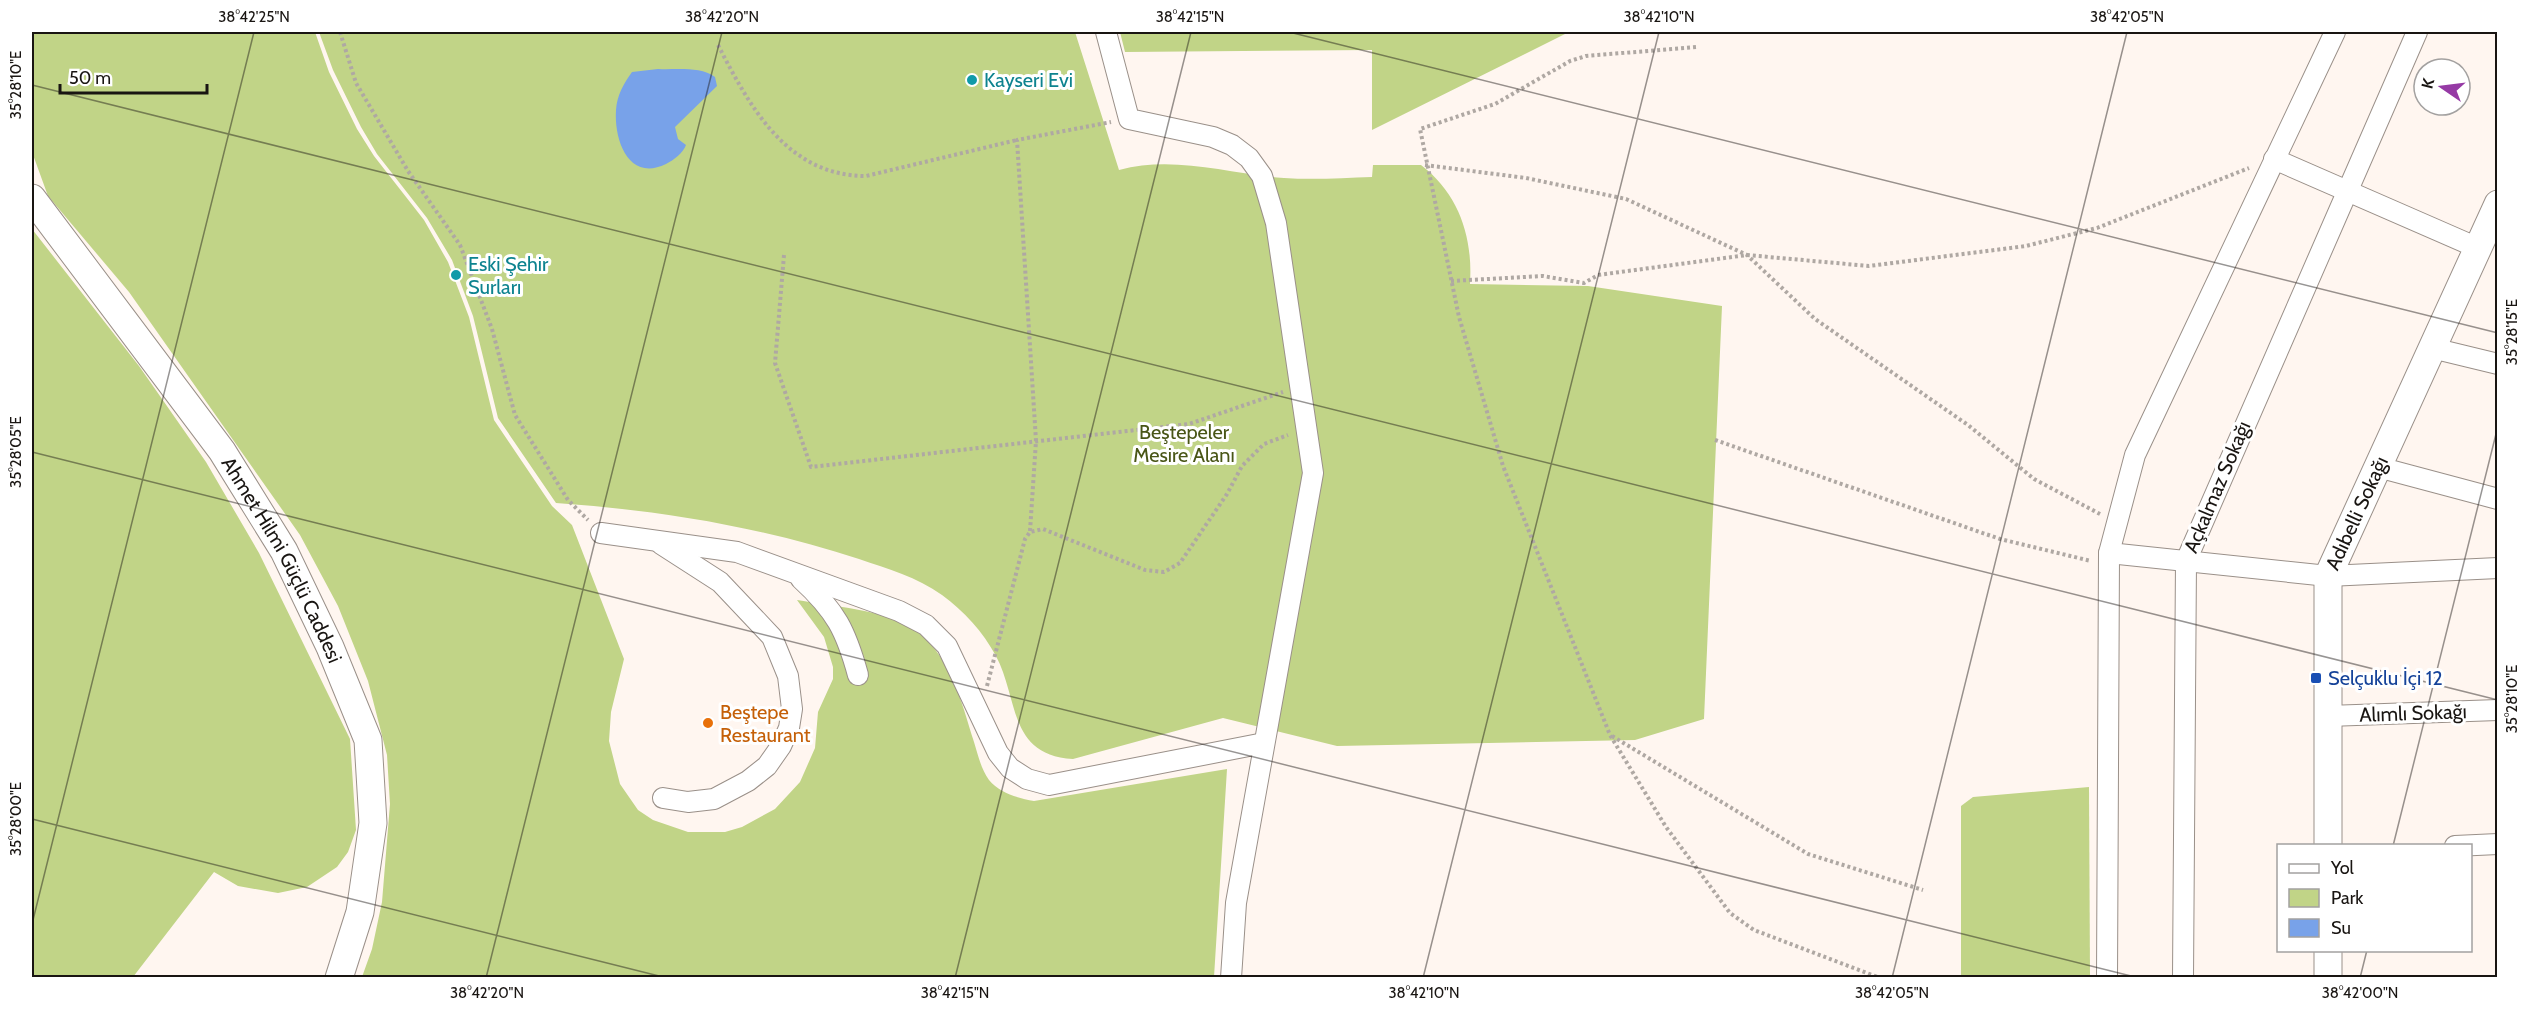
<svg xmlns="http://www.w3.org/2000/svg" width="2529" height="1009" viewBox="0 0 2529 1009" font-family="Cabin,sans-serif">
	<style>
		.green { fill: #c1d487 }
		.water { fill: #78a2e9 }
		.lines { fill: none; stroke-linecap: round; stroke-linejoin: round }
		.street-casing { stroke: #9a9089; stroke-width: 22 }
		.secondary-casing { stroke: #9a9089; stroke-width: 29 }
		.path { stroke: #afa8a3; stroke-width: 4; stroke-dasharray: 3 3; stroke-linecap: butt }
		.street { stroke: #fff; stroke-width: 20 }
		.secondary { stroke: #fff; stroke-width: 27 }
		.ticks { fill: none; stroke: #191512; stroke-width: 1.5; stroke-opacity: 0.45 }
		.culture-dot { fill: #0f9aa8; stroke: #fff; stroke-width: 2 }
		.transit-dot { fill: #1a4fb4; stroke: #fff; stroke-width: 2 }
		.food-dot { fill: #e8710a; stroke: #fff; stroke-width: 2 }
		.labels { text-anchor: middle; dominant-baseline: central; stroke-width: 6; stroke-linejoin: round; paint-order: stroke }
		.culture-label { font-size: 20px; fill: #0d838f; stroke: #fff; text-anchor: start }
		.park-label { font-size: 20px; fill: #495617; stroke: #fff }
		.street-label { font-size: 20px; fill: #191512; stroke: #fff }
		.transit-label { font-size: 20px; fill: #164399; stroke: #fff; text-anchor: start }
		.food-label { font-size: 20px; fill: #c56008; stroke: #fff; text-anchor: start }
		.neatline { fill: none; stroke: #191512; stroke-width: 2 }
		.ticks-label { font-size: 15px; text-anchor: middle; fill: #191512 }
	</style>
	<rect width="100%" height="100%" fill="#fff6f0"/>
	<g class="green">
		<path d="M32 32H315L329 72 357 129 374 156 424 220 448 262 469 317 494 420 552 506 572 525 624 659 611 712 609 741 620 784 638 810 653 820 688 832H725L742 827 775 809 800 782 815 748 818 712 833 679V667L824 637 797 600C831 606 884 610 912 628 951 654 961 701 974 742 978 755 981 769 989 780 1000 793 1017 798 1034 801L1227 769 1214 977H362L372 949 382 902 390 804 387 755 368 681 338 606 300 535 129 292 48 196 32 152Z"/>
		<path d="M319 32H1075L1119 170C1175 155 1228 174 1284 178 1313 180 1343 178 1372 177L1373 165H1421C1459 194 1473 237 1470 284L1588 286 1722 306 1704 719 1635 740 1337 746 1223 718 1073 759C1008 755 1019 700 996 656 983 632 964 611 942 595 917 577 888 569 859 559 761 527 659 510 556 503L498 418 473 316 452 260 427 218 377 154 361 127 333 70Z"/>
		<polygon points="1120,32 1569,32 1372,130 1372,50 1125,52"/>
		<polygon points="32,229 139,366 206,462 259,553 350,739 356,830 348,852 337,867 307,887 278,893 238,886 214,872 133,977 32,977"/>
		<polygon points="2089,787 2090,977 1961,977 1961,806 1973,797"/>
	</g>
	<path class="water" d="M658 69C676 70 700 66 715 77L717 86 675 127 678 139 686 145C683 153 674 160 666 164 629 182 614 141 616 110 617 95 624 83 632 72Z"/>
	<g class="lines">
		<defs>
			<g id="street">
				<polyline points="1106,32 1129,119 1213,137 1232,145 1249,158 1262,176 1276,223 1313,473 1236,903 1231,978"/>
				<polyline points="2274,159 2478,248"/>
				<polyline points="2432,348 2498,364"/>
				<polyline points="2378,467 2498,499"/>
				<polyline points="601,533 737,552 899,611 926,625 947,646 998,753 1010,768 1027,779 1049,785 1264,743"/>
				<polyline points="661,544 720,582 772,637 788,676 792,709 789,728 781,746 767,766 748,781 714,799 688,802 663,798"/>
				<polyline points="2109,553 2328,576 2498,568"/>
				<path d="M801 579C836 611 846 631 858 675"/>
				<polyline points="2328,716 2498,710"/>
				<polyline points="2455,846 2498,844"/>
				<polyline points="2107,978 2109,553 2135,455 2335,32"/>
				<polyline points="2183,978 2186,561 2417,32"/>
			</g>
			<g id="secondary">
				<path id="s1" d="M32 198 222 451 284 551 330 647 368 740 373 823 360 912 339 978"/>
				<path id="s2" d="M2328 846V576L2498 204"/>
				<polyline points="2328,950 2328,978"/>
			</g>
		</defs>
		<use href="#street" class="street-casing"/>
		<use href="#secondary" class="secondary-casing"/>
		<g class="path">
			<polyline points="340,32 356,83 408,171 460,245 492,329 515,415 568,500 588,520"/>
			<path d="M718 45C750 107 787 176 866 176L1017 140"/>
			<polyline points="1696,47 1586,56 1570,61 1495,104 1420,129 1459,317 1503,466 1610,735 1666,827 1730,913 1754,930 1880,978"/>
			<polyline points="1425,165 1526,178 1626,199 1747,255 1815,319 1968,425 2034,479 2100,514"/>
			<polyline points="784,255 775,363 811,467 1189,424 1283,392"/>
			<polyline points="1451,281 1543,276 1584,283 1598,275 1747,255 1869,266 2026,246 2097,228 2249,168"/>
			<polyline points="1715,440 2000,539 2091,561"/>
			<polyline points="1030,531 1036,441 1017,140 1111,122"/>
			<polyline points="987,686 1025,539 1030,532 1043,529 1145,570 1164,572 1180,563 1227,494 1242,466 1264,444 1288,435"/>
			<polyline points="1612,736 1808,854 1923,890"/>
		</g>
		<use href="#street" class="street"/>
		<use href="#secondary" class="secondary"/>
	</g>
	<path class="ticks" d="M1289 32 2498 333M32 85 2498 700M32 452 2139 978M32 819 667 978M2393 846 2498 426M32 924 254 32M486 978 722 32M955 978 1191 32M1423 978 1659 32M1892 978 2127 32M2360 978 2367 950"/>
	<g class="culture-dot">
		<circle cx="972" cy="80" r="6"/>
		<circle cx="456" cy="275" r="6"/>
	</g>
	<rect class="transit-dot" x="2310" y="672" width="12" height="12" rx="3"/>
	<circle class="food-dot" cx="708" cy="723" r="6"/>
	<g class="labels">
		<g class="culture-label">
			<text x="984" y="80">Kayseri Evi</text>
			<text x="468" y="264">Eski Şehir<tspan x="468" dy="23">Surları</tspan></text>
		</g>
		<g class="park-label">
			<text x="1184" y="432">Beştepeler<tspan x="1184" dy="23">Mesire Alanı</tspan></text>
		</g>
		<g class="street-label">
			<text transform="translate(2217 487) rotate(-67)">Açkalmaz Sokağı</text>
			<text stroke="none"><textPath href="#s2" startOffset="339">Adıbelli Sokağı</textPath></text>
			<text stroke="none"><textPath href="#s1" startOffset="441">Ahmet Hilmi Güçlü Caddesi</textPath></text>
			<text transform="translate(2413 713) rotate(-2)">Alımlı Sokağı</text>
		</g>
		<g class="transit-label">
			<text x="2328" y="678">Selçuklu İçi 12</text>
		</g>
		<g class="food-label">
			<text x="720" y="712">Beştepe<tspan x="720" dy="23">Restaurant</tspan></text>
		</g>
	</g>
	<rect width="2529" height="1009" fill="none" stroke="#ffffff" stroke-width="66"/>
	<rect x="2277" y="844" width="195" height="108" fill="#ffffff" stroke="#a3a1a0" stroke-width="1.5"/>
	<rect x="2289" y="864" width="30" height="9" fill="#ffffff" stroke="#a3a1a0" stroke-width="1.5"/>
	<text x="2331" y="874" font-size="18" fill="#191512">Yol</text>
	<rect x="2289" y="889" width="30" height="18" fill="#c1d487" stroke="#a3a1a0" stroke-width="1.5"/>
	<text x="2331" y="904" font-size="18" fill="#191512">Park</text>
	<rect x="2289" y="919" width="30" height="18" fill="#78a2e9" stroke="#a3a1a0" stroke-width="1.5"/>
	<text x="2331" y="934" font-size="18" fill="#191512">Su</text>
	<g transform="translate(2442 87) rotate(284)"><circle r="28" fill="#ffffff" stroke="#a3a1a0" stroke-width="1.5"/>
	<path d="M0-4.5L10 22L0 15L-10 22Z" fill="#963aa5"/>
	<text y="-9" font-size="16" font-weight="bold" text-anchor="middle" fill="#191512">K</text>
	</g>
	<path d="M60 84v9h147v-9" fill="none" stroke="#191512" stroke-width="3"/>
	<text x="69" y="84" font-size="18" fill="#191512" stroke="#ffffff" stroke-width="4.5" paint-order="stroke">50 m</text>
	<rect x="33" y="33" width="2463" height="943" class="neatline"/>
	<g class="ticks-label">
		<text x="254" y="22">38°42'25"N</text>
		<text x="722" y="22">38°42'20"N</text>
		<text x="1190" y="22">38°42'15"N</text>
		<text x="1659" y="22">38°42'10"N</text>
		<text x="2127" y="22">38°42'05"N</text>
		<text transform="translate(16 85) rotate(-90)" y="5">35°28'10"E</text>
		<text transform="translate(2512 332) rotate(-90)" y="5">35°28'15"E</text>
		<text transform="translate(16 452) rotate(-90)" y="5">35°28'05"E</text>
		<text transform="translate(2512 699) rotate(-90)" y="5">35°28'10"E</text>
		<text transform="translate(16 819) rotate(-90)" y="5">35°28'00"E</text>
		<text x="487" y="998">38°42'20"N</text>
		<text x="955" y="998">38°42'15"N</text>
		<text x="1424" y="998">38°42'10"N</text>
		<text x="1892" y="998">38°42'05"N</text>
		<text x="2360" y="998">38°42'00"N</text>
	</g>
</svg>
